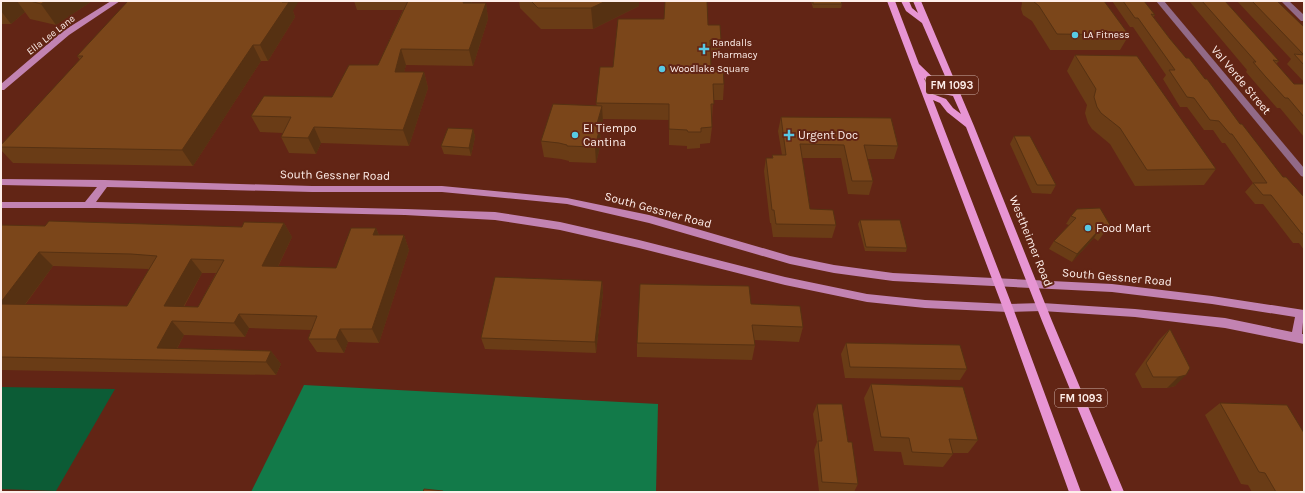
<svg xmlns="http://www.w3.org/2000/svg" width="1305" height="493" viewBox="0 0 1305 493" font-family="Karla,sans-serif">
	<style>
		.green { fill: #0c5c36 }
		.forest { fill: #127a49 }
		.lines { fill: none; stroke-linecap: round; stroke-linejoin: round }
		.street { fill: #926a87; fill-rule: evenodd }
		.secondary { fill: #c283b2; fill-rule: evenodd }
		.primary { fill: #e795d3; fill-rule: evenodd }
		.wall { fill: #6a3c16; fill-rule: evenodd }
		.shaded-wall { fill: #563112 }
		.building { fill: #7b461a; stroke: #563112; fill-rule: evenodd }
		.poi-dot { fill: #58c9e4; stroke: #622515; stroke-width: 1.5 }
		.labels { text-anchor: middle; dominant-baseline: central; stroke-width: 4; stroke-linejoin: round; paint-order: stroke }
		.far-street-label { font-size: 10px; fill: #feeeea; stroke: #622515 }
		.far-poi-label { font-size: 10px; fill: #feeeea; stroke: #622515; text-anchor: start }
		.shield { fill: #622515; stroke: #cfb2aa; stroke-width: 1 }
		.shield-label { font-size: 11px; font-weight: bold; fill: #feeeea }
		.street-label { font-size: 12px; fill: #feeeea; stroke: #622515 }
		.poi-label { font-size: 12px; fill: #feeeea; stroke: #622515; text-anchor: start }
	</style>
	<rect width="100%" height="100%" fill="#622515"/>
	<polygon class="green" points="1,387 115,389 56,491 1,489"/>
	<polygon class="forest" points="304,385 658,404 656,492 251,492"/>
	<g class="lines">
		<g class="street">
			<polygon points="1156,1 1164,1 1304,168 1304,177 1301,176"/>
			<polygon points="1281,1 1289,1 1304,15 1304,21 1301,21"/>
		</g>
		<g class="secondary">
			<polygon points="111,1 120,1 69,35 4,90 1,90 1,84 63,31"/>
			<path d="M1 179 105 180 312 186H442L567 198 649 215 790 256 834 265 893 273 1112 284 1212 296 1304 310 1302 334H1304V344L1225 328 1135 317 1042 311 1008 312 925 308 867 302 785 285 639 248 560 230 495 220 405 215 96 208H1V202H85L97 187 1 185ZM107 187 312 192H442L567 204 649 223 790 264 834 273 893 281 1112 292 1212 304 1295 317 1292 332 1225 318 1135 309 1042 303 1008 304 925 300 867 294 785 277 639 240 560 222 495 212 405 209 96 202Z"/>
		</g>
		<path class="primary" d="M887 1H895L919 64 945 89 951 90 922 23 906 11 901 1H909L912 8 918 13 913 1H921L974 126 1052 321 1124 492H1112L1042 321 966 127 947 112 940 103 933 100 1013 308 1081 492H1069L1003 308ZM924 78 939 93 953 96 961 114 953 108 946 99 930 93Z"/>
	</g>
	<g class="wall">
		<polygon points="1,1 92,1 56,25 30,19 25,12 11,24 1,24"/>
		<polygon points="354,1 472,1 472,3 486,3 488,19 473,66 406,65 404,72 424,72 428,88 409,146 321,143 316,154 289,153 281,137 283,133 260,132 251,116 332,97 378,65 403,10 357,10"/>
		<polygon points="519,1 639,1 639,6 593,29 541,29 520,8"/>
		<polygon points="811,1 841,1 842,4 841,8 813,8"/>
		<polygon points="1021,1 1104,1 1129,35 1120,50 1050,50 1032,21 1023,15 1021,9 1022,3"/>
		<polygon points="1112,1 1144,1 1155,15 1153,17 1170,39 1283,177 1304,197 1304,250 1299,243 1293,243 1263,204 1255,204 1245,192 1253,183 1225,143 1222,143 1213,130 1204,130 1187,107 1180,107 1163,79 1166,75 1133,27 1130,27"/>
		<polygon points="1189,1 1225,1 1279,61 1276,64 1294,84 1304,84 1304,137 1280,108 1277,108 1258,86 1246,72 1247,70"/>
		<polygon points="1237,1 1277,1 1304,27 1304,82 1287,64 1291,59"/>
		<polygon points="293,11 295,17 268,61 261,61 193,166 13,163 1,150 1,145 80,60 77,56"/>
		<polygon points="708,25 721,40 719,56 711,56 711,67 724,84 723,100 713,100 712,120 711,120 712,127 710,143 700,144 700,148 687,149 687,146 669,145 669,120 603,119 603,122 600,133 601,143 596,163 569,162 569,161 561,159 544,157 541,141 597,106 596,103"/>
		<polygon points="1075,55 1216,169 1204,185 1135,186 1110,144 1092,129 1088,123 1085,113 1087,105 1067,71"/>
		<polygon points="781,117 898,146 894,159 867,159 873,181 869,195 848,194 841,158 802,158 810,209 836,225 832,238 773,237 771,223 770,223 764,171 766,158 772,158 772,155 782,155 778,131"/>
		<polygon points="473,129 475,137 471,156 444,154 441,146"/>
		<polygon points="1014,136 1056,185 1051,194 1032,193 1010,144"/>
		<polygon points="1071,216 1110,225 1098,241 1094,238 1072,262 1049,249 1054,241 1069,225 1066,224"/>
		<polygon points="860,220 907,248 906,252 865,251 858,224"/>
		<path d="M1 223 3 225 45 226 242 227 284 223 292 237 278 267 336 268 376 228 379 235H404L409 250 379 343 348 342 344 353 317 352 308 339 311 330 249 328 245 337 184 335 177 349 271 351 281 364 276 375 1 370ZM53 266 149 269 127 306 25 305ZM202 273H216L198 307H184Z"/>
		<polygon points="602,281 603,293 596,353 485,349 481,338"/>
		<polygon points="751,304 803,327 799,342 754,340 755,345 752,360 637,357 637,343"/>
		<polygon points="1170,329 1188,364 1175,386 1167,388 1142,388 1135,374 1159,340"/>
		<polygon points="846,343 967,369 960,380 845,378 841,354"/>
		<polygon points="871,384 978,440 968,453 952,453 953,454 943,467 904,465 901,452 874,451 864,398"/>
		<polygon points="1220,403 1304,492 1252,492 1248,485 1241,484 1205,415"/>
		<polygon points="817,404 848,442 858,484 854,492 819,491 814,450 817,442 813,414"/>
	</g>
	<g class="shaded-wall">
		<polygon points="1,1 17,1 25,12 11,24 1,11"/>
		<polygon points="45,1 92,1 56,25 41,4"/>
		<polygon points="283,1 299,1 293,11 295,17 268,61 260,45"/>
		<polygon points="464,1 472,1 466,18 463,3"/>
		<polygon points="606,1 639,1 639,6 593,29 591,8"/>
		<polygon points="486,3 488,19 473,66 469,50"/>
		<polygon points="253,45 261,61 193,166 182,150"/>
		<polygon points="401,49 406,65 400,88 395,72"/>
		<polygon points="424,72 428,88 409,146 403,130"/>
		<polygon points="602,106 603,122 600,133 601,143 596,163 595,147 596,127"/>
		<polygon points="314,127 321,143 316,154 308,138"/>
		<polygon points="473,129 475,137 471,156 469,148"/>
		<polygon points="284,223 292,237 271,281 262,266"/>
		<polygon points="376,228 382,243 373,235"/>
		<polygon points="1099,230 1094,238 1072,262 1077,254"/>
		<polygon points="404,235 409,250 379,343 372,329"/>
		<polygon points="39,252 53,266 15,318 1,306 1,302"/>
		<polygon points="191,259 202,273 176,320 164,306"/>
		<polygon points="602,281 603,293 596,353 595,342"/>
		<polygon points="239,314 249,328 245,337 234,323"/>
		<polygon points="172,321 184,335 171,360 157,348"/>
		<polygon points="340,329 348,342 344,353 336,339"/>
		<polygon points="271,351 281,364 276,375 266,362"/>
		<polygon points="1186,375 1175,386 1167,388 1178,377"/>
	</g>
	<g class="building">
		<polygon points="30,1 45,1 41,4"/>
		<polygon points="128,1 283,1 282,2 289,2 260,45 253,45 182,150 1,147 1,145 83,56 77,56"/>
		<polygon points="408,1 464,1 463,3 486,3 469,50 401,49 395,72 424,72 403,130 314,127 308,138 281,137 291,117 251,116 264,96 332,97 349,65 378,65"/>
		<polygon points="531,1 606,1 591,8 538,8"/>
		<polygon points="665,1 707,1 708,25 720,25 721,40 710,40 711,67 723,67 724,84 713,84 714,104 711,104 712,127 701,128 701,132 688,132 687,130 669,129 669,104 596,103 600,67 613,67 618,19 664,19"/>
		<polygon points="813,1 841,1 842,4 813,4"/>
		<polygon points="1033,1 1104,1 1129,35 1057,34 1039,6"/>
		<polygon points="1123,1 1144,1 1155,15 1151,14 1170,39 1186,58 1189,58 1205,79 1207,79 1240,124 1242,124 1283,177 1286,177 1304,197 1304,234 1302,234 1271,195 1263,195 1253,183 1267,183 1232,134 1230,134 1219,121 1210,120 1194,98 1187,97 1169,70 1175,70 1138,18 1135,18"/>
		<polygon points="1202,1 1225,1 1279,61 1273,60 1294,84 1304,84 1304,117 1288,98 1285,98 1265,76 1253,62 1256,62"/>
		<polygon points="1252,1 1277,1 1304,27 1304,65 1294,54 1304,55"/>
		<polygon points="1075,55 1137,56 1216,169 1147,170 1120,128 1101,113 1097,107 1094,97 1096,89"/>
		<polygon points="553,104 602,106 596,127 600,127 595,147 567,146 567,145 559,143 541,141"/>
		<polygon points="781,117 891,118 898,146 864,145 873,181 852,181 844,145 800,144 810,209 833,210 836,225 776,224 774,210 772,210 766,158 773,158 772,155 786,155"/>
		<polygon points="448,128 473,129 469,148 441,146"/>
		<polygon points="1014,136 1030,136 1056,185 1037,185"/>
		<polygon points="1100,208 1110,225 1104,233 1099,230 1077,254 1054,241 1076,218 1071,216 1077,209"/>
		<polygon points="860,220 900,220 907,248 866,247"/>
		<path d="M49 221 242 227 244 222 284 223 262 266 336 268 351 228H376L373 235H404L372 329H340L336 339H308L317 316 239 314 234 323 172 321 157 348 271 351 266 362 1 357V304L127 306 157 256 131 254 39 252 1 302V225L45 226ZM191 259 224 260 198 307 164 306Z"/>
		<polygon points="495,277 602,281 595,342 481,338"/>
		<polygon points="640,284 749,286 751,304 800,306 803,327 752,325 755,345 637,343"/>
		<polygon points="1170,329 1188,364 1190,368 1186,375 1178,377 1153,377 1146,363"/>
		<polygon points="846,343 960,345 967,369 850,367"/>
		<polygon points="871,384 963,387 978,440 949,439 953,454 912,452 909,438 881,437"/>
		<polygon points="1220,403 1287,405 1304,433 1304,492 1276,492 1265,473 1259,472"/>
		<polygon points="817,404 842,404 848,442 852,442 858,484 822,482 818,441 822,441"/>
		<polygon points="424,489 443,491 443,492 423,492"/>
	</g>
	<g class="poi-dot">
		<circle cx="1075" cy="35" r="4"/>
		<path d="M702 43h4v4h4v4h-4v4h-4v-4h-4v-4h4z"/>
		<circle cx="662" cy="69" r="4"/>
		<circle cx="575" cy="135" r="4"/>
		<path d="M787 129h4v4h4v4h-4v4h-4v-4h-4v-4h4z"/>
		<circle cx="1088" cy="228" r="4"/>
	</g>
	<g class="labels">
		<g class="far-street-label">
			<text transform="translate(51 35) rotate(-38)">Ella Lee Lane</text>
		</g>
		<g class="far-poi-label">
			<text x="1083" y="35">LA Fitness</text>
			<text x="712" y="43">Randalls<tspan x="712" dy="12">Pharmacy</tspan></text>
			<text x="670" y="69">Woodlake Square</text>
		</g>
		<g class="shield">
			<rect x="926" y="76" width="52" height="18" rx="3"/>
			<rect x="1055" y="389" width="52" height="18" rx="3"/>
		</g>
		<g class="shield-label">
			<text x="952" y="85">FM 1093</text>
			<text x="1081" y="398">FM 1093</text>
		</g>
		<g class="street-label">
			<text transform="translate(1241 80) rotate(50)">Val Verde Street</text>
			<text transform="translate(335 175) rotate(1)">South Gessner Road</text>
			<text transform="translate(658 210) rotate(15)">South Gessner Road</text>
			<text transform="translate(1031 241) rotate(68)">Westheimer Road</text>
			<text transform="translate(1117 277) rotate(5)">South Gessner Road</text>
		</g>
		<g class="poi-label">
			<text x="583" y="128">El Tiempo<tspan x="583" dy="14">Cantina</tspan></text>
			<text x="798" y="135">Urgent Doc</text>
			<text x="1096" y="228">Food Mart</text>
		</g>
	</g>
	<rect width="1305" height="493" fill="none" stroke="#feeeea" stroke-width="4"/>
</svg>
